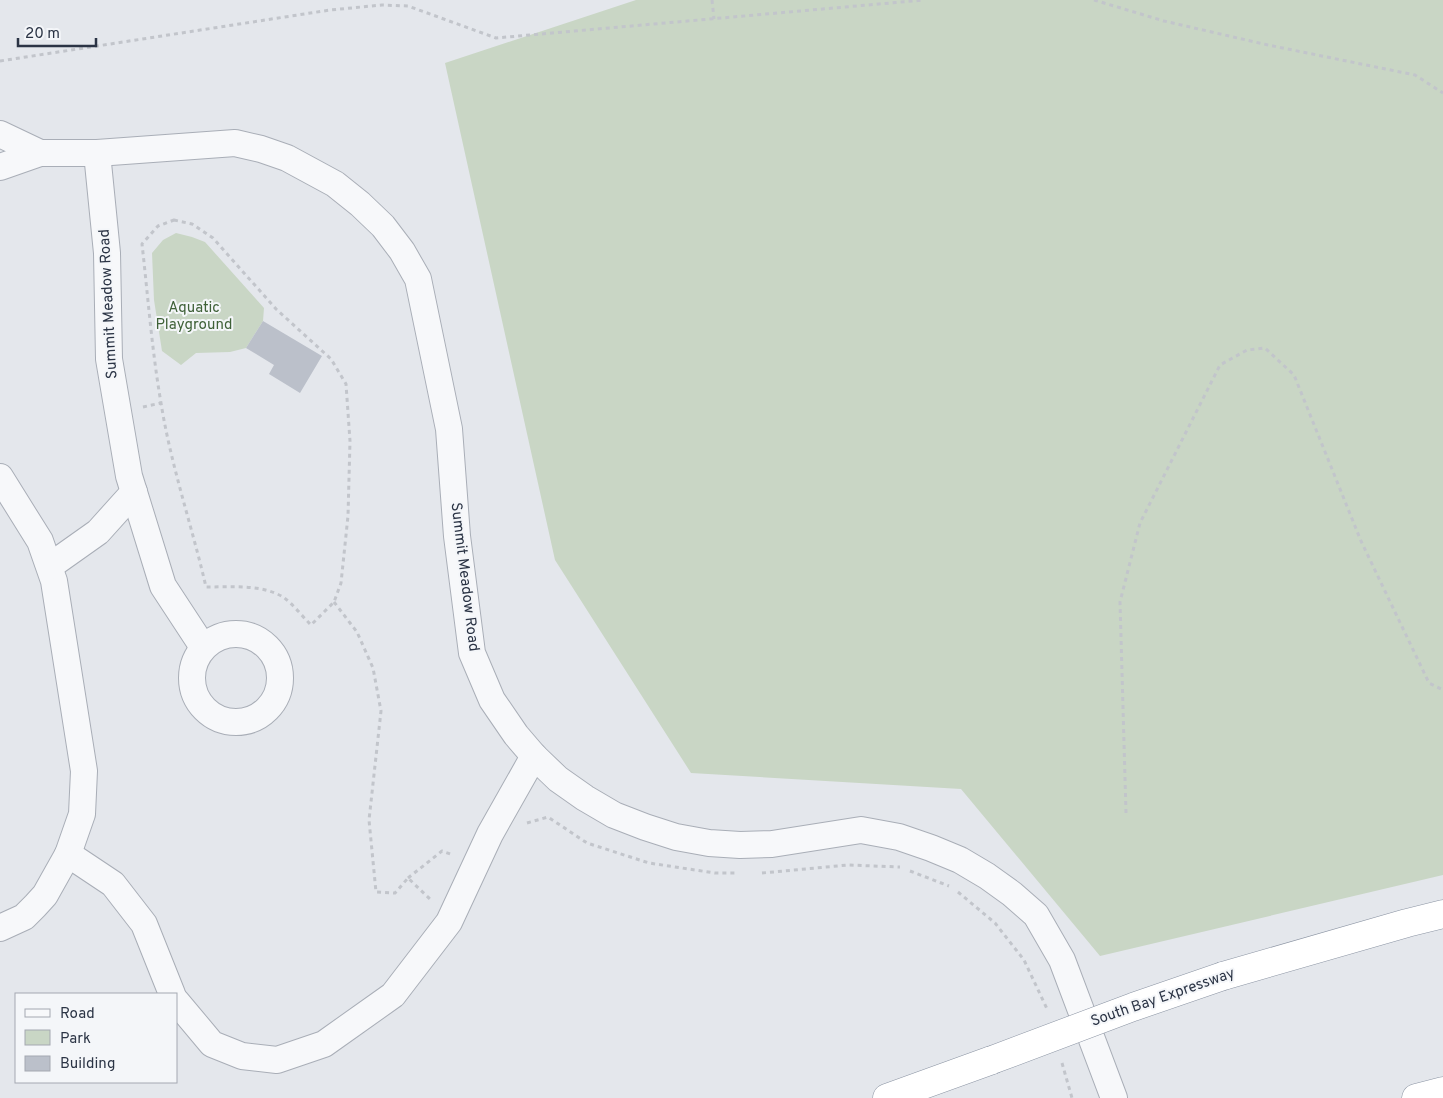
<svg xmlns="http://www.w3.org/2000/svg" width="1443" height="1098" viewBox="0 0 1443 1098" font-family="Overpass,sans-serif">
	<style>
		.green { fill: #c9d6c5 }
		.building { fill: #bbc0ca }
		.lines { fill: none; stroke-linecap: round; stroke-linejoin: round }
		.minor-casing { stroke: #a9aeb7; stroke-width: 28 }
		.highway-casing { stroke: #8b94a3; stroke-width: 29 }
		.path { stroke: #c2c5cb; stroke-width: 3; stroke-dasharray: 4 4; stroke-linecap: butt }
		.minor { stroke: #f7f8fa; stroke-width: 26 }
		.highway { stroke: #fff; stroke-width: 28 }
		.highway-bridge-casing { stroke: #8b94a3; stroke-width: 29; stroke-linecap: butt }
		.highway-bridge { stroke: #fff; stroke-width: 28 }
		.labels { text-anchor: middle; dominant-baseline: central; stroke-width: 4; stroke-linejoin: round; paint-order: stroke }
		.street-label { font-size: 15px; fill: #2b3445; stroke: #f4f6f9 }
		.park-label { font-size: 15px; fill: #3f6138; stroke: #f4f6f9 }
	</style>
	<rect width="100%" height="100%" fill="#e4e7ec"/>
	<g class="green">
		<polygon points="636,0 1443,0 1443,875 1100,956 961,789 691,773 555,560 445,63"/>
		<polygon points="176,233 192,237 205,242 264,308 263,321 246,348 230,352 196,353 181,365 162,351 154,300 152,253 163,240"/>
	</g>
	<polygon class="building" points="263,321 322,356 300,393 269,374 274,365 246,348"/>
	<g class="lines">
		<defs>
			<g id="minor">
				<polyline points="0,134 40,153"/>
				<polyline points="97,153 107,253 109,359 129,476 163,586 203,647"/>
				<polyline points="0,167 40,153 97,153 235,143 261,149 287,158 335,184 360,204 383,226 402,251 418,279 449,429 457,536 472,653 492,700 516,735 534,756 558,779 585,798 614,815 645,827 676,837 709,843 740,845 772,844 861,830 899,837 931,848 960,860 987,876 1012,894 1036,915 1062,960 1114,1098"/>
				<polyline points="0,477 40,541 54,581 84,771 82,814 68,854 45,895 35,906 24,917 0,928"/>
				<polyline points="50,566 98,532 134,492"/>
				<circle cx="236" cy="678" r="44"/>
				<polyline points="68,854 113,884 144,924 172,994"/>
				<polyline points="176,1001 212,1044 242,1056 277,1060 324,1044 393,995 449,922 490,834 534,756"/>
			</g>
			<g id="highway">
				<polyline points="1223,976 1407,923 1443,914"/>
				<polyline points="887,1098 992,1060"/>
				<polyline points="1416,1098 1443,1091"/>
			</g>
		</defs>
		<use href="#minor" class="minor-casing"/>
		<use href="#highway" class="highway-casing"/>
		<g class="path">
			<polyline points="712,0 714,19"/>
			<polyline points="1094,0 1164,21 1268,45 1415,75 1443,93"/>
			<polyline points="0,61 330,10 382,5 408,6 496,38 924,0"/>
			<path d="M174 220 192 224 213 238 276 309 331 359 346 384 350 441 348 516 341 583 334 602 311 625C302 616 293 604 283 597 261 584 231 587 206 587 192 526 171 466 161 403 152 351 148 297 142 244L158 226Z"/>
			<polyline points="143,407 161,403"/>
			<polyline points="334,602 357,632 373,668 381,711 369,820 376,892 395,893 408,878 431,900"/>
			<polyline points="1126,813 1120,602 1140,523 1220,365 1247,350 1265,348 1294,375 1361,541 1429,683 1443,690"/>
			<polyline points="527,823 548,817 587,843 649,863 715,873 735,873"/>
			<polyline points="910,871 949,886"/>
			<polyline points="762,873 848,865 900,867"/>
			<polyline points="408,878 442,851 453,855"/>
			<polyline points="958,892 995,923 1024,960 1048,1011"/>
			<polyline points="1062,1063 1072,1098"/>
		</g>
		<use href="#minor" class="minor"/>
		<use href="#highway" class="highway"/>
		<defs>
			<polyline id="highway-bridge" points="992,1060 1133,1007 1223,976"/>
		</defs>
		<use href="#highway-bridge" class="highway-bridge-casing"/>
		<use href="#highway-bridge" class="highway-bridge"/>
	</g>
	<g class="labels">
		<g class="street-label">
			<text transform="translate(109 304) rotate(-93)">Summit Meadow Road</text>
			<text transform="translate(464 577) rotate(83)">Summit Meadow Road</text>
			<text transform="translate(1163 998) rotate(-19)">South Bay Expressway</text>
		</g>
		<g class="park-label">
			<text x="194" y="308">Aquatic<tspan x="194" dy="17">Playground</tspan></text>
		</g>
	</g>
	<rect x="15" y="993" width="162" height="90" fill="#f4f6f9" stroke="#a4a8b1"/>
	<rect x="25" y="1009" width="25" height="8" fill="#f7f8fa" stroke="#a4a8b1"/>
	<text x="60" y="1018" font-size="15" fill="#2b3445">Road</text>
	<rect x="25" y="1030" width="25" height="15" fill="#c9d6c5" stroke="#a4a8b1"/>
	<text x="60" y="1043" font-size="15" fill="#2b3445">Park</text>
	<rect x="25" y="1056" width="25" height="15" fill="#bbc0ca" stroke="#a4a8b1"/>
	<text x="60" y="1068" font-size="15" fill="#2b3445">Building</text>
	<path d="M18 38v8h78v-8" fill="none" stroke="#2b3445" stroke-width="2.5"/>
	<text x="25" y="38" font-size="15" fill="#2b3445" stroke="#f4f6f9" stroke-width="4" paint-order="stroke">20 m</text>
</svg>
